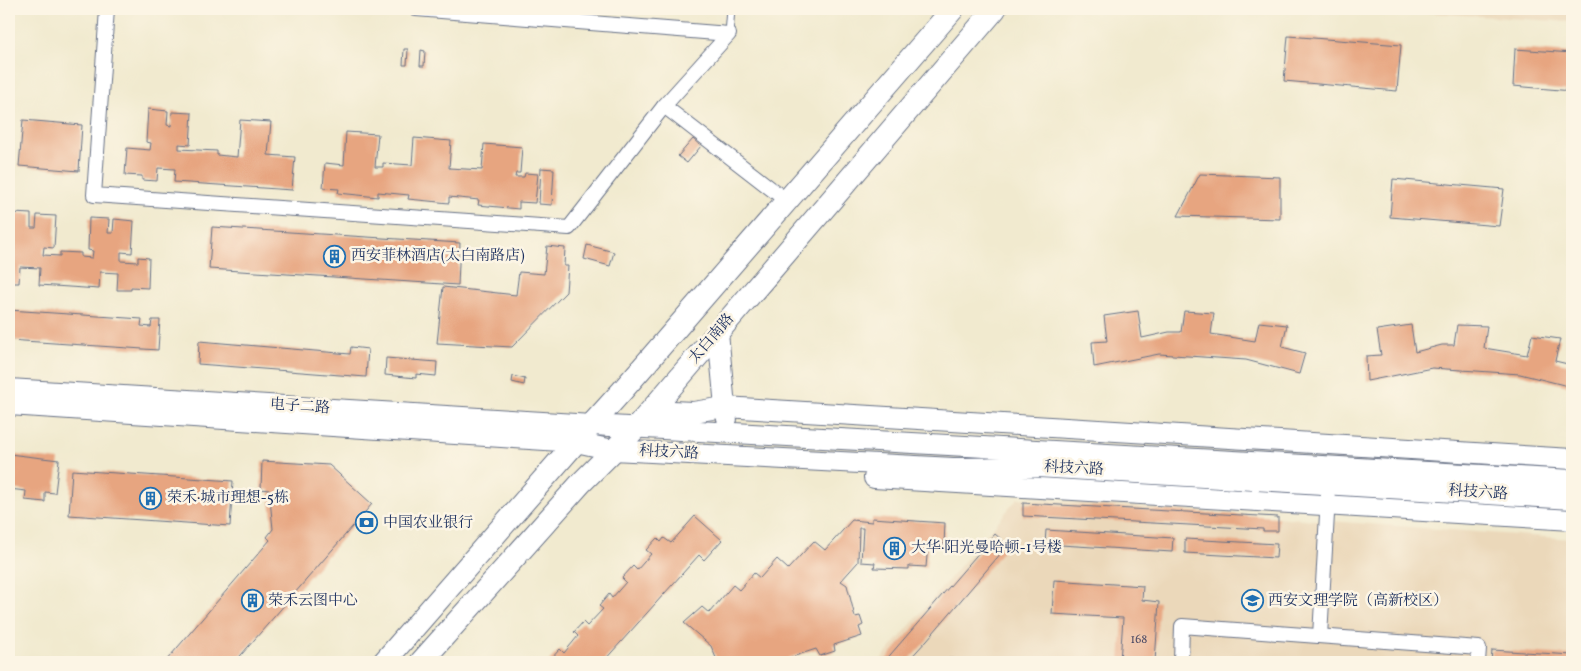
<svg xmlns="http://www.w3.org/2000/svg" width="1581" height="671" viewBox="0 0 1581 671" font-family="Vollkorn,'Noto Serif SC',serif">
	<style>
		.built { fill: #ebd8ba }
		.building { fill: #e7a580 }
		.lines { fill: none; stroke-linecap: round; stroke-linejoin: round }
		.lane-casing { stroke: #667086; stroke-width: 9 }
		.street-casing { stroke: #667086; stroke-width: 16 }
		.secondary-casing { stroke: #667086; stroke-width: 22 }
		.primary-casing { stroke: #667086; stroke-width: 24 }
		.lane { stroke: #fff; stroke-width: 7 }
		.street { stroke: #fff; stroke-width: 14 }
		.secondary { stroke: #fff; stroke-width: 20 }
		.primary { stroke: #fff; stroke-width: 22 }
		.labels { text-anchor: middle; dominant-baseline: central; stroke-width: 5; stroke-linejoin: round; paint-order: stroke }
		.number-label { font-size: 12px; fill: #4e4c66 }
		.poi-label { font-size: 15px; fill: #1b2f5e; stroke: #fcf5e5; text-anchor: start }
		.street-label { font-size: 15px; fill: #1b2f5e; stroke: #fcf5e5 }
	</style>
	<rect width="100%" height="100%" fill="#fcf5e5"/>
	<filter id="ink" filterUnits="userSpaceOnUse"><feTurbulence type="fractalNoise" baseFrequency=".02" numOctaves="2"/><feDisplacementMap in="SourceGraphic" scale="10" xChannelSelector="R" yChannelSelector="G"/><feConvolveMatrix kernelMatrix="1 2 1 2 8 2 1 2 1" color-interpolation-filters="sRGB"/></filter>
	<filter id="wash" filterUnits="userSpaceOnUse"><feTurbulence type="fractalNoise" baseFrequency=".0096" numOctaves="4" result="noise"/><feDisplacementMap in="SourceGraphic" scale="20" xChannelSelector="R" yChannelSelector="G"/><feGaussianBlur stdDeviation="1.12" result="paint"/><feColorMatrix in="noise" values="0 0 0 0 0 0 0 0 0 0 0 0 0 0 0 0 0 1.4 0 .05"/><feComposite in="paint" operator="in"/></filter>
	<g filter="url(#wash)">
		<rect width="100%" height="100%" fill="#f1eacf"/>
		<g class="built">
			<polygon points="1370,9 1572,9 1572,22"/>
			<polygon points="1018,498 1572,539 1572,662 879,662"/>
		</g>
		<g id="blocks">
			<g class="building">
				<polygon points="1288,36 1401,45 1397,91 1284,81"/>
				<polygon points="404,49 408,49 407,65 403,65"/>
				<polygon points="1515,49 1572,53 1572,91 1513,86"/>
				<polygon points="421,50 425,51 424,66 420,66"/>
				<polygon points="148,109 168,111 167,125 171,126 172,112 192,113 190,145 179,144 179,149 217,151 217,155 237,157 240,120 271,122 268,155 295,157 292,190 174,182 175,169 158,168 157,181 142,180 142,176 125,175 127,148 150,150 151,143 146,142"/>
				<polygon points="23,120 82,125 79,171 19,166"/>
				<polygon points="346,132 378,134 375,167 383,167 383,163 412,165 414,138 451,141 449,168 482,170 484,144 522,147 520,173 516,173 515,177 524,177 525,173 538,174 535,203 519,202 519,209 478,205 479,200 449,197 449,203 408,199 409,195 378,192 378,197 338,193 339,189 323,188 325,163 344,165"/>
				<polygon points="693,139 701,146 687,163 678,156"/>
				<polygon points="541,168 554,169 552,205 539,204"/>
				<polygon points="1200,174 1280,177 1280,219 1178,216"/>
				<polygon points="1393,179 1504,189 1499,226 1390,217"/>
				<polygon points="13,213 31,214 31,228 36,228 37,215 56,216 54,248 44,247 43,255 60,256 60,252 81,253 81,257 92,258 93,251 88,250 89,218 109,219 108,233 113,233 114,219 134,221 132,253 121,252 121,261 138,262 138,257 149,258 148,288 131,287 131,290 117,290 118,273 100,272 99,289 39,285 40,268 20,267 19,283 9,283 9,252 11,252"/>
				<polygon points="212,227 460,243 458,285 209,269"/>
				<polygon points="587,245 614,252 610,266 584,259"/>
				<polygon points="547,246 565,248 564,266 568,266 566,292 512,347 437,343 443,287 516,295 519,272 544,274"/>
				<polygon points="9,310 142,319 141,326 151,327 152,320 160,320 158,350 9,340"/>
				<polygon points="1138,311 1142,338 1169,332 1181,332 1184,311 1214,313 1211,334 1255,341 1259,322 1287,325 1282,347 1305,353 1299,374 1246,360 1159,354 1094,367 1092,342 1107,341 1104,316"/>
				<polygon points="1411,325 1415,352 1442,345 1454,345 1457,325 1487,326 1484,348 1527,355 1532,335 1560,339 1555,361 1572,365 1572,387 1520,374 1432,368 1367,381 1366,356 1381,355 1377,330"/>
				<polygon points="199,341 350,354 351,347 368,349 366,377 198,364"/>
				<polygon points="386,358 437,362 436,376 416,374 416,378 385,375"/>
				<polygon points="513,376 525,379 524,385 512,382"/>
				<polygon points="9,454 59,460 55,493 45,492 45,502 25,500 26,491 9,489"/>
				<polygon points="262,461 329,465 372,504 235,662 165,662 270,540 267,537 273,529 269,490 261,489"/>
				<polygon points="72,470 233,481 230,526 69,515"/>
				<polygon points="1023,503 1278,517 1278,531 1263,531 1263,529 1023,516"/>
				<polygon points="695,516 722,540 704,560 699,555 603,662 551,662 549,661 560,649 564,653 578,636 574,632 583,622 587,626 603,609 599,606 609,594 612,598 626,582 622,578 633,566 637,570 651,554 646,550 657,538 661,542 664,538 671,543"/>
				<polygon points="872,518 945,523 944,545 928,544 926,567 909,566 909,569 874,568 875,563 861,562 863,528 859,528 858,562 841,581 847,585 855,617 860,616 863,625 859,627 862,636 834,645 835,651 820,656 816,649 777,662 710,662 709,661 716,658 711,646 684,623 702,607 709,613 733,585 739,590 754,573 760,578 777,559 788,569 814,541 825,550 852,520 872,522"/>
				<polygon points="1046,530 1173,538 1172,552 1045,544"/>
				<polygon points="995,534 1008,545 927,640 907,662 884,662"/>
				<polygon points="1185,539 1277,544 1276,558 1185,553"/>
				<polygon points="1054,580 1143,586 1142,600 1159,602 1155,662 1120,662 1123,618 1052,614"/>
				<polygon points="1492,650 1572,655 1572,662 1491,662"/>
				<polygon points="946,658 994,661 994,662 946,662"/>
			</g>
		</g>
	</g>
	<g filter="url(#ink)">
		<use href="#blocks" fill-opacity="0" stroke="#667086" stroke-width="1"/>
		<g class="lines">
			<defs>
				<polyline id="lane" points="729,34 731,9"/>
				<g id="street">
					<polyline points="107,9 94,195 569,228 664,106 729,34 416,9"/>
					<polyline points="664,106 787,201"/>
					<polyline points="1320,636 1328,497"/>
					<polyline points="1181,662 1182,626 1479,648 1478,662"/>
				</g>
				<g id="secondary">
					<polyline points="718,332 725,407 727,419"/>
					<polyline points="9,389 592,425 1572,480"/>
					<polyline points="9,405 576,442 613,450 953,468 1037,467 1572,499"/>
					<polyline points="651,410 693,412 725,407 1572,459"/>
					<polyline points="874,478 1572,520"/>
				</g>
				<g id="primary">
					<polyline points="384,662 576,442 622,391 953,9"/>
					<polyline points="421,662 581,483 636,428 995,9"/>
				</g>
			</defs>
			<use href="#lane" class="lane-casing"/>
			<use href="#street" class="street-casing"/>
			<use href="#secondary" class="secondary-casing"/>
			<use href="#primary" class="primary-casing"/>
			<use href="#lane" class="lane"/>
			<use href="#street" class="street"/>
			<use href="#secondary" class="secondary"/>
			<use href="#primary" class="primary"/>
		</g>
	</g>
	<defs>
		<symbol id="building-ring" viewBox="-11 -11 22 22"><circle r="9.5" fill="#fcf5e5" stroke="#1f6fb2" stroke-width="1.5"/><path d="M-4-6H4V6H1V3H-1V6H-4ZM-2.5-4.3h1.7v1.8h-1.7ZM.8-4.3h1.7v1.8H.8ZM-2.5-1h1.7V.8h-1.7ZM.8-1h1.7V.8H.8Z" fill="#1f6fb2"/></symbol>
		<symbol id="bank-ring" viewBox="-11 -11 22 22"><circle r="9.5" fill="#fcf5e5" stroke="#1f6fb2" stroke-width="1.5"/><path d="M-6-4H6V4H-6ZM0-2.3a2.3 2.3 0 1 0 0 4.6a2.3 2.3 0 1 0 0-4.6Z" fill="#1f6fb2"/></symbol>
		<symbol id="university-ring" viewBox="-11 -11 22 22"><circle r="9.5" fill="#fcf5e5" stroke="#1f6fb2" stroke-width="1.5"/><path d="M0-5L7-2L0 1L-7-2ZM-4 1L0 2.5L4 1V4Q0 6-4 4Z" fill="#1f6fb2"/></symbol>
	</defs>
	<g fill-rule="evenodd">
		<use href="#building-ring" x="322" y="244" width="25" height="25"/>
		<use href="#building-ring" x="138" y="486" width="25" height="25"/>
		<use href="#bank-ring" x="354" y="510" width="25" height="25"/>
		<use href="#building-ring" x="882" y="536" width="25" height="25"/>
		<use href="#building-ring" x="240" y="588" width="25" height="25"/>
		<use href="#university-ring" x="1240" y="588" width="25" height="25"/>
	</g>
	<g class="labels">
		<g class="number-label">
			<text x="1139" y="640">168</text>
		</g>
		<g class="poi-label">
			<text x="351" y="256">西安菲林酒店(太白南路店)</text>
			<text x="167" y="498">荣禾·城市理想-5栋</text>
			<text x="383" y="523">中国农业银行</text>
			<text x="911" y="548">大华·阳光曼哈顿-1号楼</text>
			<text x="268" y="601">荣禾云图中心</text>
			<text x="1268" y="601">西安文理学院（高新校区）</text>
		</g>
		<g class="street-label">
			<text transform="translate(712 339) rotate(-49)">太白南路</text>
			<text transform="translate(300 407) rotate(4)">电子二路</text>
			<text transform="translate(669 453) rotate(3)">科技六路</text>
			<text transform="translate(1074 469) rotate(3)">科技六路</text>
			<text transform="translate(1478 493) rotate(4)">科技六路</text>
		</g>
	</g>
	<rect width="1581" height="671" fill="none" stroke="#fcf5e5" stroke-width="30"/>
</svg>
